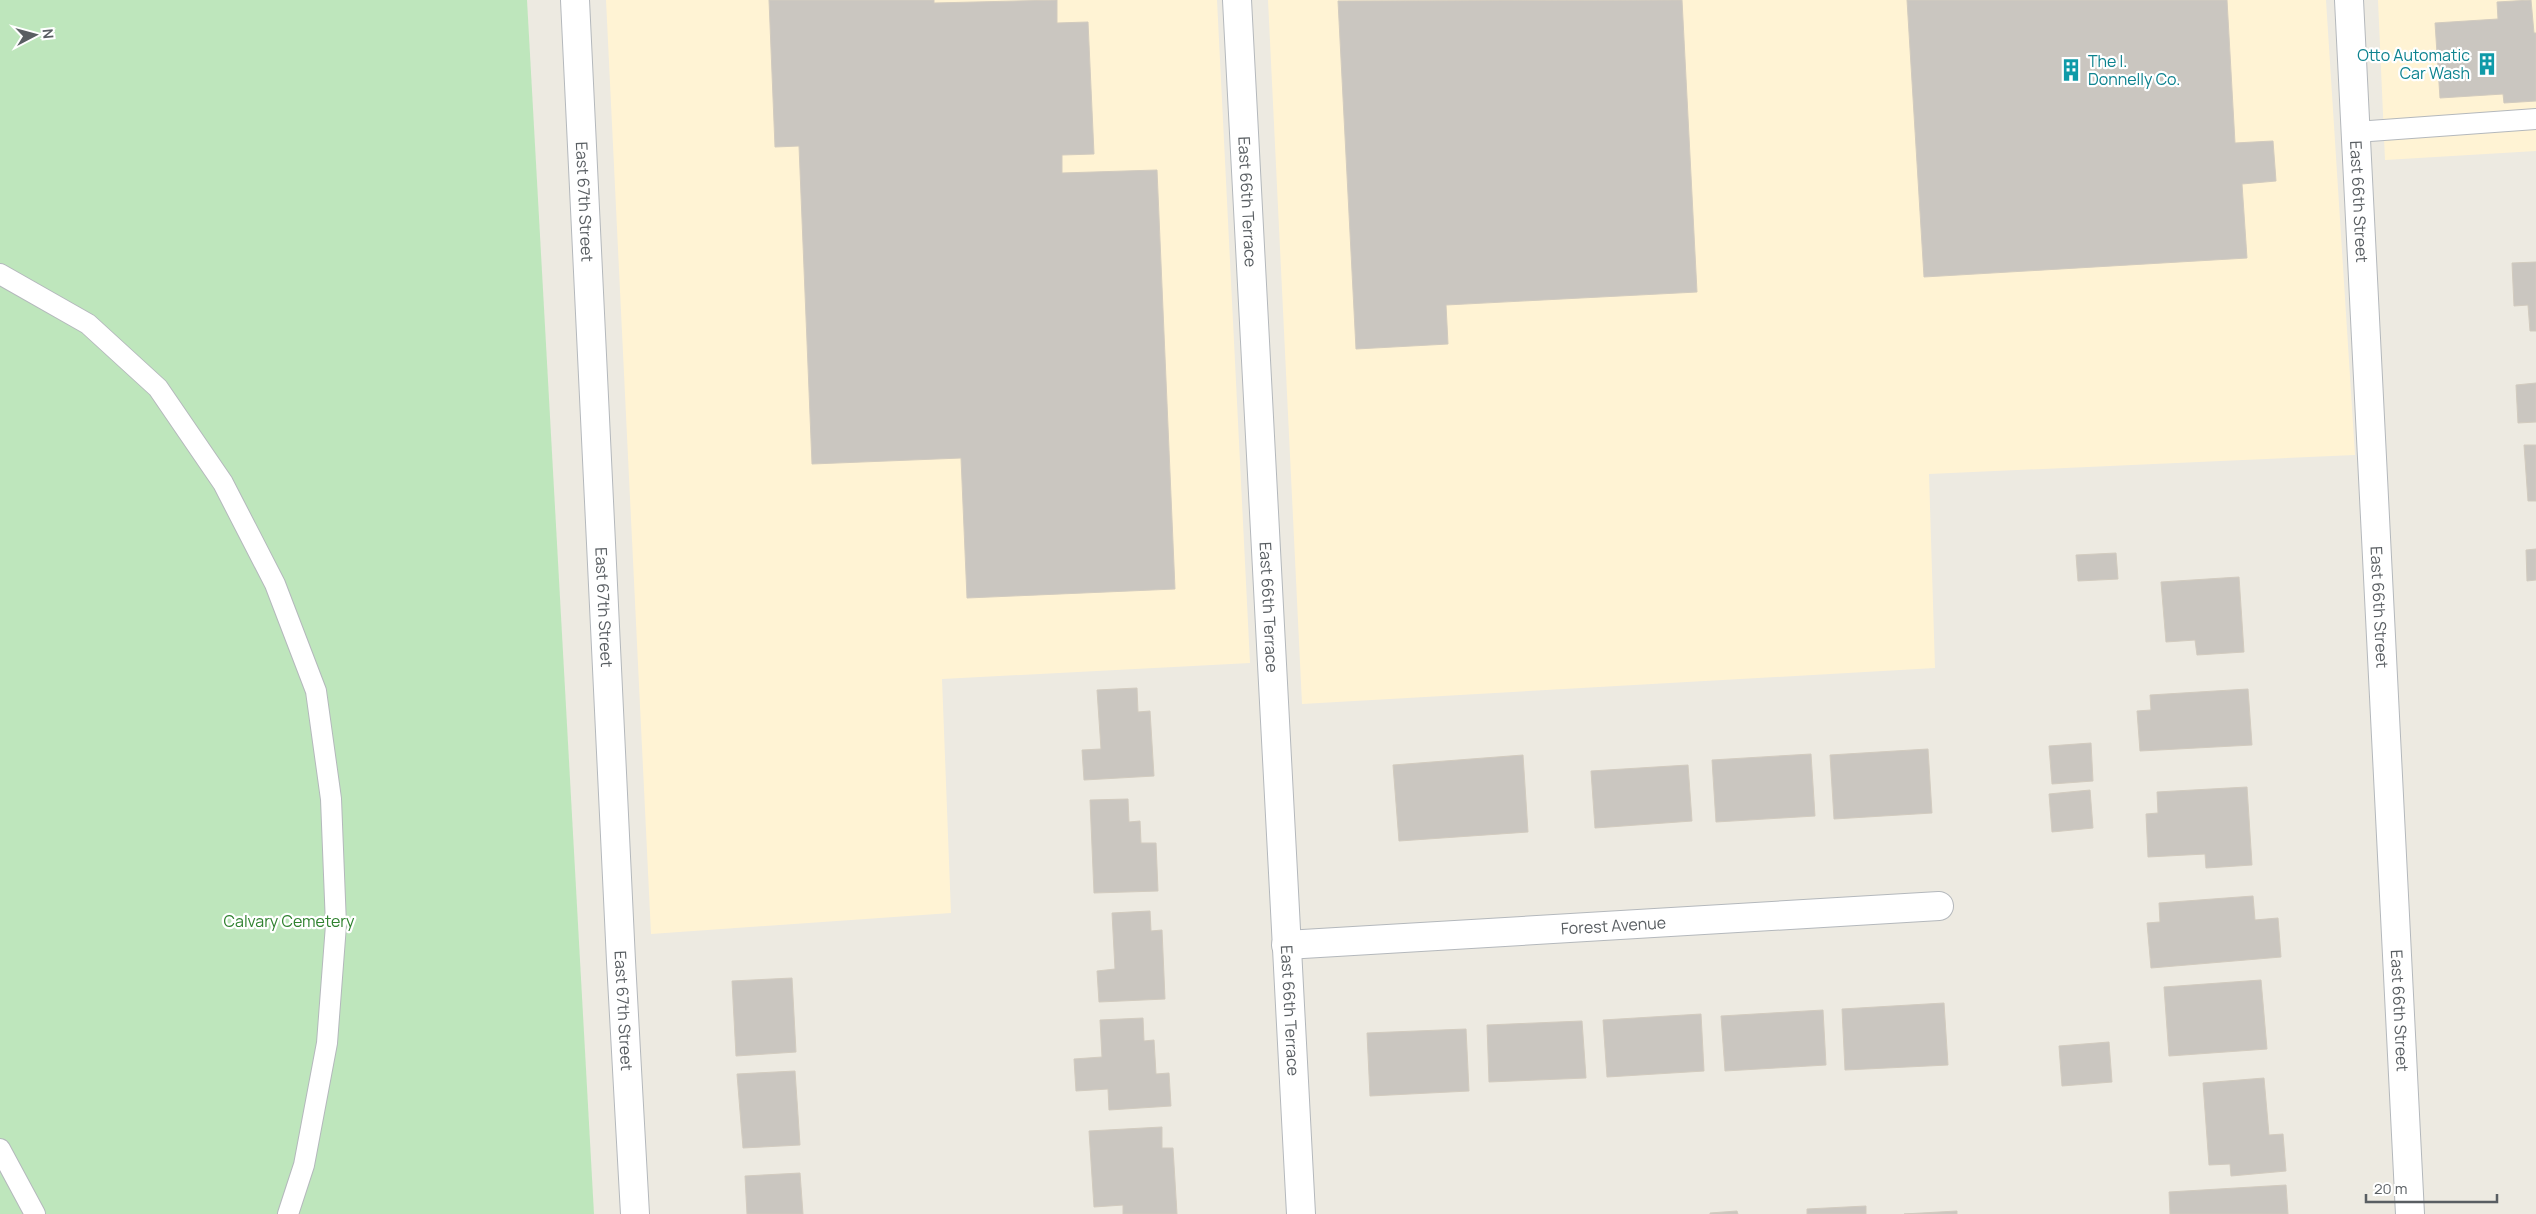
<svg xmlns="http://www.w3.org/2000/svg" width="2536" height="1214" viewBox="0 0 2536 1214" font-family="Manrope,sans-serif">
	<style>
		.commercial { fill: #fff3d4 }
		.green { fill: #bee6bc }
		.building { fill: #cac6c0; stroke: #d2cbbf }
		.lines { fill: none; stroke-linecap: round; stroke-linejoin: round }
		.lane-casing { stroke: #b4b8bc; stroke-width: 22 }
		.street-casing { stroke: #b4b8bc; stroke-width: 30 }
		.lane { stroke: #fff; stroke-width: 20 }
		.street { stroke: #fff; stroke-width: 28 }
		.labels { text-anchor: middle; dominant-baseline: central; stroke-width: 4.5; stroke-linejoin: round; paint-order: stroke }
		.culture-label { font-size: 16px; fill: #0d838f; stroke: #fff; text-anchor: end }
		.street-label { font-size: 16px; fill: #595e62; stroke: #fff }
		.park-label { font-size: 16px; fill: #308230; stroke: #fff }
	</style>
	<rect width="100%" height="100%" fill="#edeae1"/>
	<g class="commercial">
		<polygon points="606,0 1217,0 1250,663 942,679 951,913 651,934"/>
		<polygon points="1268,0 2326,0 2355,455 1929,474 1935,668 1302,704"/>
		<polygon points="2378,0 2536,0 2536,151 2385,160"/>
	</g>
	<polygon class="green" points="0,0 527,0 594,1214 0,1214"/>
	<g class="building">
		<polygon points="769,0 934,0 934,3 1057,0 1057,23 1088,22 1094,154 1062,155 1062,173 1157,170 1175,589 967,598 961,458 812,464 799,146 775,147"/>
		<polygon points="1682,0 1697,292 1446,305 1448,344 1356,349 1338,1"/>
		<polygon points="1907,0 2227,0 2235,143 2273,141 2276,181 2242,184 2247,258 1924,277"/>
		<polygon points="2531,0 2534,33 2536,33 2536,101 2504,103 2503,94 2440,98 2435,23 2498,19 2497,2"/>
		<polygon points="2536,262 2536,331 2530,331 2528,305 2514,306 2512,263"/>
		<polygon points="2536,383 2536,422 2518,423 2516,385"/>
		<polygon points="2524,445 2536,445 2536,501 2528,501"/>
		<polygon points="2536,549 2536,580 2527,581 2526,550"/>
		<polygon points="2116,553 2118,579 2078,581 2076,555"/>
		<polygon points="2239,577 2244,652 2197,655 2195,640 2166,642 2161,582"/>
		<polygon points="1137,688 1138,712 1150,711 1154,776 1084,780 1082,750 1101,749 1097,690"/>
		<polygon points="2248,689 2252,745 2140,751 2137,711 2151,710 2150,695"/>
		<polygon points="2091,743 2093,781 2052,784 2049,746"/>
		<polygon points="1928,749 1932,813 1834,819 1830,755"/>
		<polygon points="1811,754 1815,816 1716,822 1712,760"/>
		<polygon points="1523,755 1528,832 1399,841 1393,765"/>
		<polygon points="1688,765 1692,821 1595,828 1591,771"/>
		<polygon points="2247,787 2252,865 2206,868 2205,854 2148,857 2146,814 2158,813 2157,792"/>
		<polygon points="2090,790 2093,828 2052,832 2049,794"/>
		<polygon points="1128,799 1129,822 1140,821 1141,843 1156,843 1158,891 1094,893 1090,800"/>
		<polygon points="2253,896 2255,920 2278,918 2281,957 2151,968 2147,923 2160,922 2159,903"/>
		<polygon points="1150,911 1151,931 1162,930 1165,999 1099,1002 1097,971 1115,969 1112,913"/>
		<polygon points="792,978 796,1052 736,1056 732,981"/>
		<polygon points="2261,980 2267,1049 2169,1056 2164,987"/>
		<polygon points="1944,1003 1948,1065 1845,1070 1842,1009"/>
		<polygon points="1823,1010 1826,1065 1725,1071 1721,1016"/>
		<polygon points="1701,1014 1704,1071 1607,1077 1603,1020"/>
		<polygon points="1143,1018 1144,1041 1154,1040 1156,1074 1169,1073 1171,1106 1109,1110 1108,1089 1076,1091 1074,1059 1102,1057 1100,1020"/>
		<polygon points="1582,1021 1586,1078 1489,1082 1487,1025"/>
		<polygon points="1466,1029 1469,1091 1370,1096 1367,1033"/>
		<polygon points="2109,1042 2112,1082 2062,1086 2059,1046"/>
		<polygon points="795,1071 800,1145 743,1148 737,1074"/>
		<polygon points="2264,1078 2269,1135 2283,1134 2286,1171 2231,1176 2230,1164 2209,1165 2203,1083"/>
		<polygon points="1162,1127 1162,1148 1173,1148 1177,1214 1123,1214 1123,1205 1094,1207 1089,1131"/>
		<polygon points="800,1173 803,1214 747,1214 745,1176"/>
		<polygon points="2286,1185 2288,1214 2170,1214 2169,1192"/>
		<polygon points="1866,1206 1866,1214 1807,1214 1807,1209"/>
		<polygon points="1737,1211 1738,1214 1710,1214 1710,1213"/>
		<polygon points="1957,1211 1957,1214 1904,1214"/>
	</g>
	<g class="lines">
		<defs>
			<g id="lane">
				<polyline points="2356,132 2536,119"/>
				<polyline points="0,274 88,324 158,388 223,483 275,584 316,691 331,799 336,925 327,1043 304,1165 288,1214"/>
				<polyline points="0,1149 35,1214"/>
			</g>
			<g id="street">
				<path id="s1" d="M575 0 621 961 635 1214"/>
				<path id="s2" d="M1237 0 1301 1214"/>
				<path id="s3" d="M2349 0 2410 1214"/>
				<path id="s4" d="M1286 945 1939 906"/>
			</g>
		</defs>
		<use href="#lane" class="lane-casing"/>
		<use href="#street" class="street-casing"/>
		<use href="#lane" class="lane"/>
		<use href="#street" class="street"/>
	</g>
	<defs>
		<symbol id="building-bare" viewBox="-9 -9 18 18"><path d="M-4-6H4V6H1V3H-1V6H-4ZM-2.5-4.3h1.7v1.8h-1.7ZM.8-4.3h1.7v1.8H.8ZM-2.5-1h1.7V.8h-1.7ZM.8-1h1.7V.8H.8Z" fill="#0f9aa8" stroke="#fff" stroke-width="2.5" paint-order="stroke"/></symbol>
	</defs>
	<g fill-rule="evenodd">
		<use href="#building-bare" x="2471" y="48" width="32" height="32"/>
		<use href="#building-bare" x="2055" y="54" width="32" height="32"/>
	</g>
	<g class="labels">
		<g class="culture-label">
			<text x="2470" y="55">Otto Automatic<tspan x="2470" dy="18">Car Wash</tspan></text>
			<text x="2088" y="61" text-anchor="start">The I.<tspan x="2088" dy="18">Donnelly Co.</tspan></text>
		</g>
		<g class="street-label">
			<text stroke="none"><textPath href="#s3" startOffset="202">East 66th Street</textPath></text>
			<text stroke="none"><textPath href="#s1" startOffset="202">East 67th Street</textPath></text>
			<text stroke="none"><textPath href="#s2" startOffset="202">East 66th Terrace</textPath></text>
			<text stroke="none"><textPath href="#s1" startOffset="608">East 67th Street</textPath></text>
			<text stroke="none"><textPath href="#s2" startOffset="608">East 66th Terrace</textPath></text>
			<text stroke="none"><textPath href="#s3" startOffset="608">East 66th Street</textPath></text>
			<text stroke="none"><textPath href="#s4" startOffset="328">Forest Avenue</textPath></text>
			<text stroke="none"><textPath href="#s2" startOffset="1012">East 66th Terrace</textPath></text>
			<text stroke="none"><textPath href="#s3" startOffset="1012">East 66th Street</textPath></text>
			<text stroke="none"><textPath href="#s1" startOffset="1012">East 67th Street</textPath></text>
		</g>
		<g class="park-label">
			<text x="289" y="921">Calvary Cemetery</text>
		</g>
	</g>
	<g transform="translate(35 35) rotate(84)" stroke="#ffffff" stroke-width="4" paint-order="stroke">
	<path d="M0-4L9 19L0 12L-9 19Z" fill="#595e62"/>
	<text y="-8" font-size="14" font-weight="bold" text-anchor="middle" fill="#595e62">N</text>
	</g>
	<path d="M2366 1194v8h131v-8" fill="none" stroke="#595e62" stroke-width="2.5"/>
	<text x="2374" y="1194" font-size="15" fill="#595e62" stroke="#ffffff" stroke-width="4" paint-order="stroke">20 m</text>
</svg>
